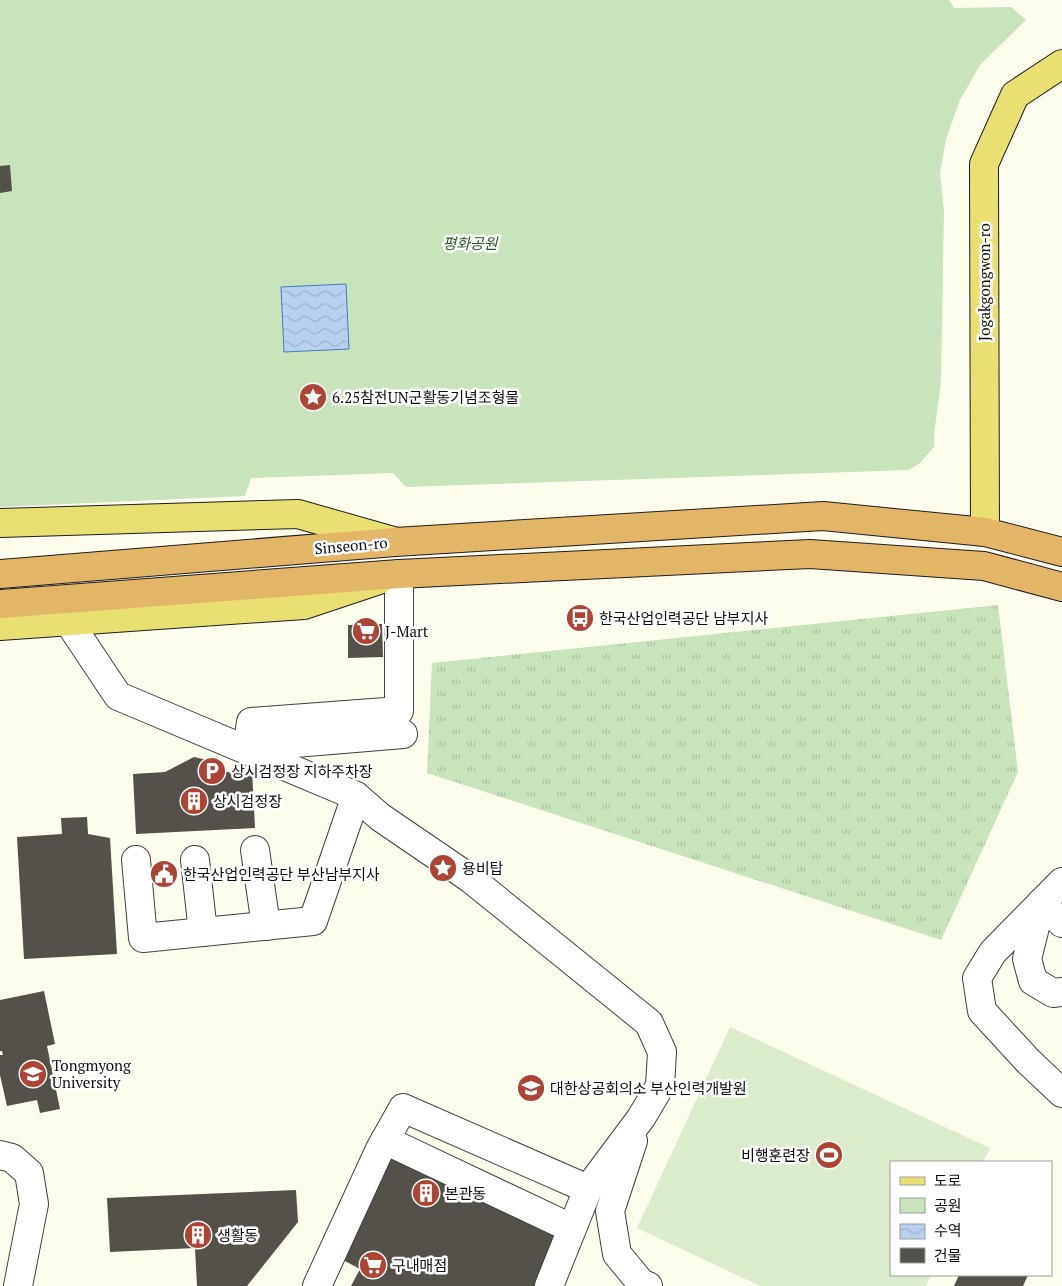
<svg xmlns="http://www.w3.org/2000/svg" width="1062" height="1286" viewBox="0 0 1062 1286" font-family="'PT Serif','Noto Sans KR',serif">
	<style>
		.grass { fill: url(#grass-tufts) }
		.park { fill: #c9e3bc }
		.pitch { fill: #dbeccc }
		.water { fill: url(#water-waves); stroke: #487abd }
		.building { fill: #54504a }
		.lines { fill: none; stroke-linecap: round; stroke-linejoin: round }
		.minor-casing { stroke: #404040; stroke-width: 30 }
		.major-casing { stroke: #1e1e1e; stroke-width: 30 }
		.highway-casing { stroke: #1e1e1e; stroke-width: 30 }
		.minor { stroke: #fff; stroke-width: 28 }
		.major { stroke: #e8e073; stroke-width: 28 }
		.highway { stroke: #e3b566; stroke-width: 28 }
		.labels { text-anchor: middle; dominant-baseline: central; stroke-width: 5; stroke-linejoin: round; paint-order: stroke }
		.park-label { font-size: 15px; font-style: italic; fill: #275c25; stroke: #fff }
		.street-label { font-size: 15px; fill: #0d0d0d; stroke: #fff }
		.poi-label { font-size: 15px; fill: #0d0d0d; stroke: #fff; text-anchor: start }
	</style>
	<defs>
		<pattern id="grass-tufts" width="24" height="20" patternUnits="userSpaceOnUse" patternTransform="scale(1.25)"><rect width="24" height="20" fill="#c9e3bc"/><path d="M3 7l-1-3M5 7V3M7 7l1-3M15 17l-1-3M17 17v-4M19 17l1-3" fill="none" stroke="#abc2a0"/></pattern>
		<pattern id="water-waves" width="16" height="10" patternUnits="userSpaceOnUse" patternTransform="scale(1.25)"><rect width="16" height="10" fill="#b9d1ee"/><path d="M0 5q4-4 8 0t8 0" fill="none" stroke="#9eb2cb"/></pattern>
	</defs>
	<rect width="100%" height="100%" fill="#fdfdee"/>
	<polygon class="grass" points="998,605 1018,772 941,940 427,773 432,663"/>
	<polygon class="park" points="0,0 949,0 954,8 1011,7 1026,20 980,65 960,100 946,139 940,173 944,211 941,382 934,435 934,447 920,463 909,470 406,487 393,473 251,478 245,496 0,507"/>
	<polygon class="pitch" points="730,1027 990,1148 983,1162 891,1162 891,1275 931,1275 926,1286 760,1286 637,1228"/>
	<polygon class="water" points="346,284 349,349 284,352 281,287"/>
	<g class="building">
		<polygon points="10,165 12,191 0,193 0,166"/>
		<polygon points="382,624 383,657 348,658 348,625"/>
		<polygon points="194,757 216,762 227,772 252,771 255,828 136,834 133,774 165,772"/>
		<polygon points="87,817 88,834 110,838 117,954 24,959 17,837 62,834 61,818"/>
		<polygon points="44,991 55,1044 47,1046 60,1109 40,1113 37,1100 7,1106 0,1075 0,1055 3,1055 2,1051 0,1051 0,1000"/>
		<polygon points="393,1153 561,1233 536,1286 351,1286 360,1269 343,1260"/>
		<polygon points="296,1190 298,1222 247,1286 197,1286 195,1248 110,1252 107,1198"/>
		<polygon points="959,1275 1028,1275 1023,1286 954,1286"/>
	</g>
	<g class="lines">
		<defs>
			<g id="minor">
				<polyline points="68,621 118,696 356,796 380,817 471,879 649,1023 662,1052 660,1086 641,1118 588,1189 549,1286"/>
				<polyline points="247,750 251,722 399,711 399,574"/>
				<polyline points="264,758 271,745 403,734"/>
				<polyline points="255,850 266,926"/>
				<polyline points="136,860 143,938 313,921 356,796"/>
				<polyline points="195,860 203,932"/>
				<polyline points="1062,882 993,952 977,978 982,1011 1028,1061 1062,1093"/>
				<polyline points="1062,923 1041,903 1027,959 1033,981 1053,993 1062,992"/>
				<polyline points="385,1140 571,1228"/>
				<polyline points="633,1141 610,1211 617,1254 641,1283 648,1286"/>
				<polyline points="0,1155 12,1158 29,1173 34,1204 18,1286"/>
				<polyline points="317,1286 380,1149 403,1108 588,1189"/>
			</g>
			<g id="major">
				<polyline points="0,523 298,514 393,541"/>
				<polyline points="985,532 984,164 1015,95 1062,64"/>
				<polyline points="0,626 304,605 379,580"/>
			</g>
			<g id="highway">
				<polyline points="0,574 395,542 823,516 985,532 1062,552"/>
				<polyline points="0,604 399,574 810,554 984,566 1062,587"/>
			</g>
		</defs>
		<use href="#minor" class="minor-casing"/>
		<use href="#major" class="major-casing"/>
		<use href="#highway" class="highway-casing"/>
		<use href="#minor" class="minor"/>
		<use href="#major" class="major"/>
		<use href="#highway" class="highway"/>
	</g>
	<defs>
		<symbol id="sight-disc" viewBox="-11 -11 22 22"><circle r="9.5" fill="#ac4535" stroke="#fff"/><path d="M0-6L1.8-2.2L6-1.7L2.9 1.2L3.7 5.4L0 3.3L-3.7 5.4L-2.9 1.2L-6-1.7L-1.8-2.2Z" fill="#fff"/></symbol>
		<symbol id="bus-disc" viewBox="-11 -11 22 22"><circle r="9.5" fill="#ac4535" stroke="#fff"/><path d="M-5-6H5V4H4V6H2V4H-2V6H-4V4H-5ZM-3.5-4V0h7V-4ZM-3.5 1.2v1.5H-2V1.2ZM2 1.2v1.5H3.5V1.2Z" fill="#fff"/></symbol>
		<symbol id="supermarket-disc" viewBox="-11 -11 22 22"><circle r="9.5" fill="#ac4535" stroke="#fff"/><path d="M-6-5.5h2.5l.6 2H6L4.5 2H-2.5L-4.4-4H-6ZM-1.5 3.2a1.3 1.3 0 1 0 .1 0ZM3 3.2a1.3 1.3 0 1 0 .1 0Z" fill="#fff"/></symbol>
		<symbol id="parking-disc" viewBox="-11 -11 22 22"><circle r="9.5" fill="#ac4535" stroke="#fff"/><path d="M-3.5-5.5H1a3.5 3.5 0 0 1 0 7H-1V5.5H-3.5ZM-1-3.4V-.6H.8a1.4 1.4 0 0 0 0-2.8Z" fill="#fff"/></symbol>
		<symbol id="building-disc" viewBox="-11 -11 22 22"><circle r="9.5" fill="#ac4535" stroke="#fff"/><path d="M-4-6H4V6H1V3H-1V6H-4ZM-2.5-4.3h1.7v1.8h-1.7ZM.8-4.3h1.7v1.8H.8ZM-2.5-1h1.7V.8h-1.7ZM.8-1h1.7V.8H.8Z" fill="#fff"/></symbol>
		<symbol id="civic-disc" viewBox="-11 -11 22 22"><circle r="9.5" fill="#ac4535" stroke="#fff"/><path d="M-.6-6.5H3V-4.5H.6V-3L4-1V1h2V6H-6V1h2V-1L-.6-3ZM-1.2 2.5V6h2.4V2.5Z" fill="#fff"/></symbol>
		<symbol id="university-disc" viewBox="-11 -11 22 22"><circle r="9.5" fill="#ac4535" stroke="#fff"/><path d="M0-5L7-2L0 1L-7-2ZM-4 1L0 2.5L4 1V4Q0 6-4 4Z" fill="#fff"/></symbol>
		<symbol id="stadium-disc" viewBox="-11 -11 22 22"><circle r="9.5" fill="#ac4535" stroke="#fff"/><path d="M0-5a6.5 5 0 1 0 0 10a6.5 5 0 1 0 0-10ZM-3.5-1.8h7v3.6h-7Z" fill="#fff"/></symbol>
	</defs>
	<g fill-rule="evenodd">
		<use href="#sight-disc" x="297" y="381" width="32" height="32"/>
		<use href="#bus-disc" x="564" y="602" width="32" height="32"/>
		<use href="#supermarket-disc" x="350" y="615" width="32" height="32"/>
		<use href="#parking-disc" x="196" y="755" width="32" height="32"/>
		<use href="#building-disc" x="178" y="785" width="32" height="32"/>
		<use href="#sight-disc" x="427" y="852" width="32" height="32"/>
		<use href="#civic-disc" x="148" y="858" width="32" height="32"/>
		<use href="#university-disc" x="17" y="1058" width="32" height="32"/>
		<use href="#university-disc" x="515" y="1072" width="32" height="32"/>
		<use href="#stadium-disc" x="813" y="1139" width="32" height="32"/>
		<use href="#building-disc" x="410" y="1177" width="32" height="32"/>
		<use href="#building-disc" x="182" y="1219" width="32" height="32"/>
		<use href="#supermarket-disc" x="357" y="1249" width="32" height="32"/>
	</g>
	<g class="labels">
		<g class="park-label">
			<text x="470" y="243">평화공원</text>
		</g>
		<g class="street-label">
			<text transform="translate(984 282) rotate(-90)">Jogakgongwon-ro</text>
			<text transform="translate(351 545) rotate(-5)">Sinseon-ro</text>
		</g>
		<g class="poi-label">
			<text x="332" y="397">6.25참전UN군활동기념조형물</text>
			<text x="599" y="618">한국산업인력공단 남부지사</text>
			<text x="385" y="631">J-Mart</text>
			<text x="231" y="771">상시검정장 지하주차장</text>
			<text x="213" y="801">상시검정장</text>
			<text x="462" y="868">용비탑</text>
			<text x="183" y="874">한국산업인력공단 부산남부지사</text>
			<text x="52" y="1065">Tongmyong<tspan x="52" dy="17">University</tspan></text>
			<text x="550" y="1088">대한상공회의소 부산인력개발원</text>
			<text x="810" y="1155" text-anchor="end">비행훈련장</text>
			<text x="445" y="1193">본관동</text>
			<text x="217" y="1235">생활동</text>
			<text x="392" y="1265">구내매점</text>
		</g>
	</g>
	<rect x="890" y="1161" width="162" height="115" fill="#ffffff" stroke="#9e9e9e"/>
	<rect x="900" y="1177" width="25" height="8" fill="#e8e073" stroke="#9e9e9e"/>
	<text x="934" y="1186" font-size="15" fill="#0d0d0d">도로</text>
	<rect x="900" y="1198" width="25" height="15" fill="#c9e3bc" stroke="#9e9e9e"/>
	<text x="934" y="1211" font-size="15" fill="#0d0d0d">공원</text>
	<rect x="900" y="1224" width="25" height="15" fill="url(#water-waves)" stroke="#9e9e9e"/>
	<text x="934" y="1236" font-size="15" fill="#0d0d0d">수역</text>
	<rect x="900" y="1248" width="25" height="15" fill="#54504a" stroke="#9e9e9e"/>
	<text x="934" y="1261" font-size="15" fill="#0d0d0d">건물</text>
</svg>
